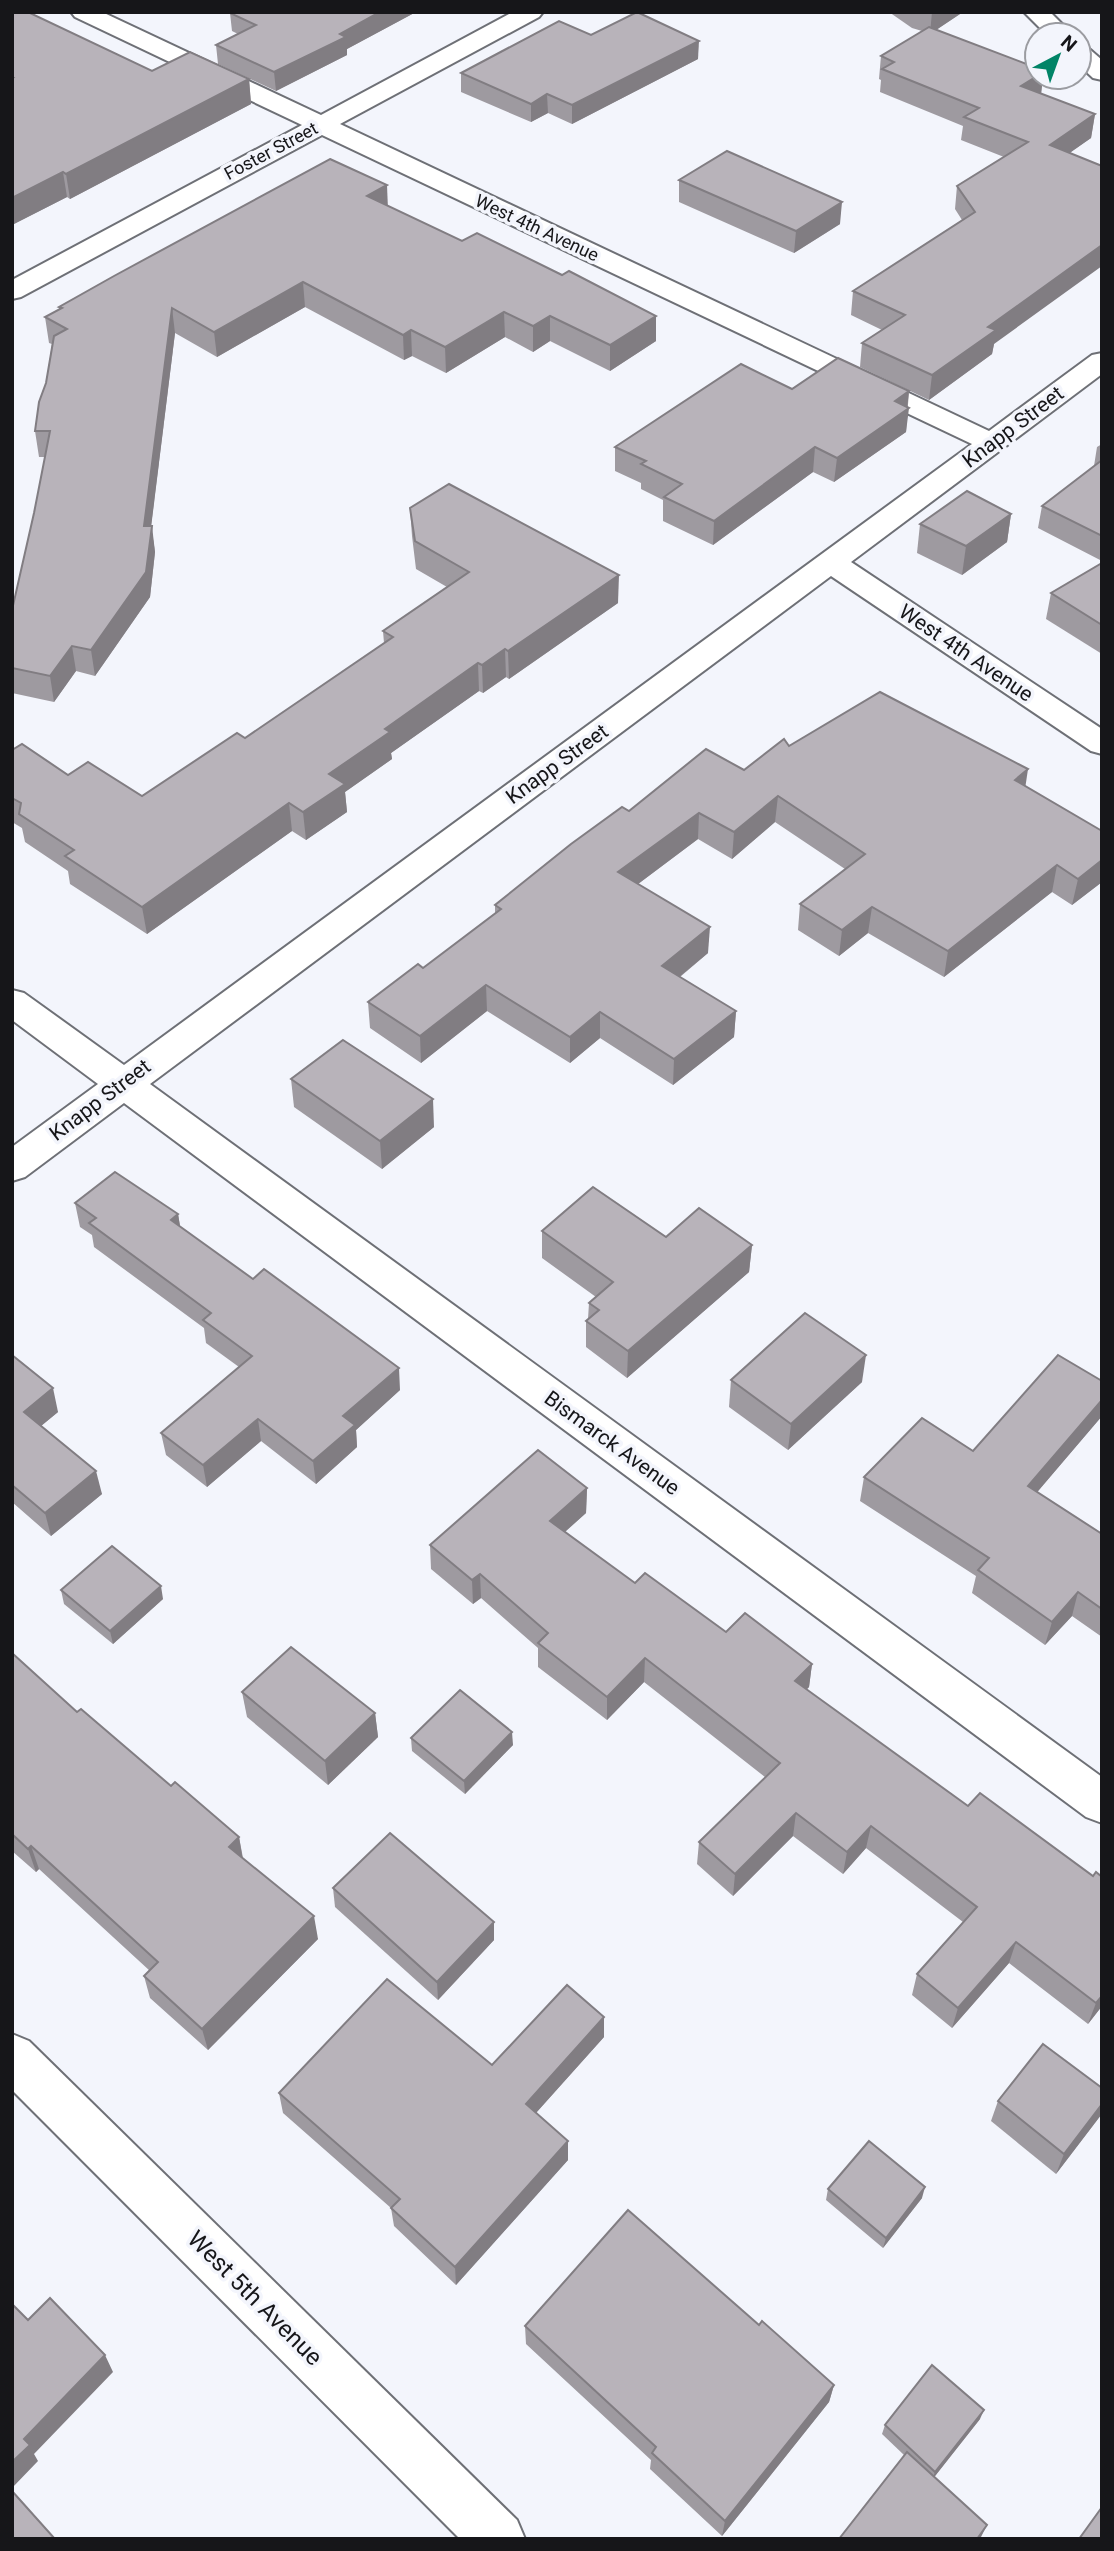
<svg xmlns="http://www.w3.org/2000/svg" width="1114" height="2551" viewBox="0 0 1114 2551" font-family="Roboto,sans-serif">
  <style>
    .lines { fill: none; stroke-linecap: round; stroke-linejoin: round }
    .minor-casing { stroke: #6e7076; stroke-width: 4 }
    .minor { fill: #fff; fill-rule: evenodd }
    .wall { fill: #9e9aa0 }
    .shaded-wall { fill: #817d82 }
    .building { fill: #b8b3ba; stroke: #817d82; stroke-width: 2 }
    .labels { text-anchor: middle; stroke-width: 7; stroke-linejoin: round; paint-order: stroke }
    .far-street-label { font-size: 18px; fill: #161619; stroke: #f3f5fc }
    .street-label { font-size: 21px; fill: #161619; stroke: #f3f5fc }
    .near-street-label { font-size: 24px; fill: #161619; stroke: #f3f5fc }
  </style>
  <rect width="100%" height="100%" fill="#f3f5fc"/>
  <g class="lines">
    <g class="minor-casing">
      <g id="minor">
        <polygon points="71,12 102,12 321,115 513,12 543,12 539,17 340,124 989,431 1092,355 1102,353 1102,374 851,562 1102,729 1102,754 1091,751 831,576 150,1084 1102,1777 1102,1823 1086,1817 124,1103 25,1177 12,1181 12,1147 98,1084 12,1020 12,990 24,993 124,1065 972,444 322,135 21,297 12,299 12,280 302,125 75,17"/>
        <polygon points="1024,12 1050,12 1073,35 1047,35"/>
        <polygon points="1079,45 1087,47 1102,60 1102,80 1093,78 1079,65"/>
        <polygon points="12,2034 29,2041 517,2520 525,2539 460,2539 12,2090"/>
      </g>
    </g>
    <use href="#minor" class="minor"/>
  </g>
  <g class="wall">
    <polygon points="12,12 152,71 249,79 251,104 70,199 67,197 12,225"/>
    <polygon points="231,12 416,12 347,49 347,55 276,91 218,64 216,45 238,34 232,31 230,13"/>
    <polygon points="889,12 963,12 936,30 1043,77 1041,94 1095,114 1091,138 1069,153 994,344 992,354 929,400 860,367 862,343 882,330 851,315 853,291 962,220 955,209 957,186 1004,157 961,140 963,126 880,92 881,80 879,79 881,56 922,31 912,28"/>
    <polygon points="591,35 698,59 572,124 548,113 531,122 461,92 461,73"/>
    <polygon points="679,180 840,224 794,253 679,202"/>
    <polygon points="388,206 656,341 610,371 550,341 533,352 505,337 446,373 412,356 404,360 305,307 217,357 175,333 151,526 155,552 150,597 95,676 76,671 54,702 12,693 12,610 34,513 45,457 39,457 35,431 46,383 52,344 49,343 45,317 59,310 59,307"/>
    <polygon points="792,389 909,391 906,432 834,482 813,472 713,545 663,521 663,500 641,489 641,483 615,471 615,447"/>
    <polygon points="1102,444 1102,561 1038,528 1042,506 1094,466 1097,447"/>
    <polygon points="410,508 618,603 509,679 506,677 483,693 479,691 391,753 392,759 345,792 347,812 306,840 292,831 147,934 70,884 68,871 25,842 22,828 12,822 12,750 68,775 142,796 245,738 384,643 383,631 447,587 416,569 412,536"/>
    <polygon points="1011,514 1007,542 962,575 917,553 920,524"/>
    <polygon points="1102,563 1102,654 1046,619 1051,593"/>
    <polygon points="789,746 1025,786 1102,831 1102,882 1072,905 1052,892 944,977 868,933 839,956 798,930 800,904 845,869 775,822 732,859 698,839 638,884 708,953 680,977 736,1011 734,1037 673,1085 600,1038 570,1063 487,1011 421,1063 370,1028 368,1002 423,968 495,913 495,905 629,811 744,770"/>
    <polygon points="291,1079 434,1127 382,1169 294,1107"/>
    <polygon points="75,1203 178,1214 180,1226 400,1390 356,1430 357,1447 316,1484 261,1441 207,1487 166,1455 161,1433 239,1367 206,1343 204,1328 94,1247 92,1235 80,1227"/>
    <polygon points="542,1231 666,1237 752,1245 749,1272 627,1378 586,1347 586,1321 588,1319 589,1303 596,1297 542,1258"/>
    <polygon points="12,1355 58,1412 41,1426 102,1494 51,1536 12,1502"/>
    <polygon points="731,1380 862,1382 788,1450 729,1407"/>
    <polygon points="1102,1416 1037,1492 1102,1534 1102,1637 1072,1616 1045,1645 972,1593 976,1576 860,1501 864,1477 973,1451"/>
    <polygon points="587,1488 586,1513 565,1532 635,1583 726,1632 812,1664 809,1687 807,1689 1102,2006 1088,2024 1009,1963 952,2028 912,1995 917,1974 963,1922 866,1848 843,1874 793,1836 733,1896 697,1864 699,1842 765,1777 644,1682 607,1720 538,1667 538,1648 481,1598 473,1604 431,1569 430,1545"/>
    <polygon points="61,1590 163,1599 113,1644 64,1604"/>
    <polygon points="12,1653 77,1712 171,1786 239,1837 243,1858 318,1939 208,2050 150,1998 144,1976 150,1971 39,1869 36,1872 12,1851"/>
    <polygon points="242,1692 375,1713 378,1737 328,1785 247,1717"/>
    <polygon points="411,1738 513,1745 465,1794 412,1751"/>
    <polygon points="333,1888 494,1940 438,2000 335,1907"/>
    <polygon points="604,2037 536,2113 568,2160 456,2285 394,2226 391,2208 283,2113 279,2093 492,2065"/>
    <polygon points="1102,2088 1102,2113 1101,2115 1056,2174 991,2121 998,2101"/>
    <polygon points="828,2189 922,2198 883,2248 826,2200"/>
    <polygon points="759,2325 834,2385 829,2402 722,2536 650,2469 651,2460 526,2344 525,2326"/>
    <polygon points="980,2419 934,2477 904,2455 882,2434 885,2425"/>
  </g>
  <g class="shaded-wall">
    <polygon points="380,12 416,12 347,49 347,55 276,91 274,72 340,34"/>
    <polygon points="932,12 963,12 930,34"/>
    <polygon points="699,41 698,59 572,124 572,105"/>
    <polygon points="1037,76 1037,77 1043,77 1041,94 1021,86"/>
    <polygon points="249,79 251,104 70,199 66,174"/>
    <polygon points="547,94 548,113 531,122 531,104"/>
    <polygon points="1095,114 1091,138 1047,169 1050,145"/>
    <polygon points="63,172 67,197 12,225 12,198"/>
    <polygon points="387,185 388,210 367,196"/>
    <polygon points="842,202 840,224 794,253 796,231"/>
    <polygon points="1102,245 1102,266 994,344 992,354 929,400 932,375 988,327"/>
    <polygon points="303,282 305,307 217,357 214,332"/>
    <polygon points="172,308 175,333 148,552 144,526"/>
    <polygon points="504,312 505,337 446,373 445,347"/>
    <polygon points="550,316 550,341 533,352 533,326"/>
    <polygon points="656,316 656,341 610,371 610,345"/>
    <polygon points="411,330 412,356 404,360 403,335"/>
    <polygon points="909,391 907,409 909,408 906,432 834,482 837,458 895,401"/>
    <polygon points="815,447 813,472 713,545 714,521"/>
    <polygon points="1011,514 1007,542 962,575 966,546"/>
    <polygon points="152,526 155,552 150,597 95,676 91,650"/>
    <polygon points="619,575 618,603 509,679 508,651"/>
    <polygon points="72,646 76,671 54,702 50,676"/>
    <polygon points="505,649 506,677 483,693 482,665"/>
    <polygon points="478,663 479,691 391,753 392,759 345,792 347,812 306,840 303,812 329,774 385,729"/>
    <polygon points="1028,769 1024,796 1015,780"/>
    <polygon points="778,796 775,822 732,859 734,832"/>
    <polygon points="289,803 292,831 147,934 142,907"/>
    <polygon points="699,813 698,839 618,899 618,872"/>
    <polygon points="1102,860 1102,882 1072,905 1078,879"/>
    <polygon points="1057,865 1052,892 944,977 948,951"/>
    <polygon points="872,907 868,933 839,956 842,930"/>
    <polygon points="710,927 708,953 661,992 662,966"/>
    <polygon points="486,985 487,1011 421,1063 420,1036"/>
    <polygon points="736,1011 734,1037 673,1085 674,1059"/>
    <polygon points="600,1012 600,1038 570,1063 570,1037"/>
    <polygon points="433,1099 434,1127 382,1169 380,1141"/>
    <polygon points="178,1214 182,1238 171,1220"/>
    <polygon points="752,1245 749,1272 627,1378 628,1351"/>
    <polygon points="866,1355 862,1382 788,1450 791,1424"/>
    <polygon points="399,1368 400,1390 356,1430 357,1447 316,1484 313,1461 343,1416"/>
    <polygon points="53,1388 58,1412 30,1435 24,1412"/>
    <polygon points="1102,1400 1102,1416 1022,1510 1028,1486"/>
    <polygon points="258,1419 261,1441 207,1487 203,1465"/>
    <polygon points="96,1471 102,1494 51,1536 45,1513"/>
    <polygon points="587,1488 586,1513 550,1545 550,1521"/>
    <polygon points="480,1574 481,1598 473,1604 472,1580"/>
    <polygon points="161,1586 163,1599 113,1644 110,1631"/>
    <polygon points="1078,1592 1072,1616 1045,1645 1052,1622"/>
    <polygon points="645,1658 644,1682 607,1720 607,1697"/>
    <polygon points="812,1664 809,1687 792,1704 795,1681"/>
    <polygon points="375,1713 378,1737 328,1785 325,1761"/>
    <polygon points="512,1732 513,1745 465,1794 464,1781"/>
    <polygon points="796,1813 793,1836 733,1896 735,1874"/>
    <polygon points="871,1826 866,1848 843,1874 847,1852"/>
    <polygon points="239,1837 243,1861 229,1847"/>
    <polygon points="31,1846 39,1869 36,1872 28,1849"/>
    <polygon points="314,1916 318,1939 208,2050 202,2029"/>
    <polygon points="494,1922 494,1940 438,2000 437,1982"/>
    <polygon points="1016,1942 1009,1963 952,2028 958,2008"/>
    <polygon points="1102,1996 1102,2006 1088,2024 1096,2003"/>
    <polygon points="604,2017 604,2037 526,2124 526,2104"/>
    <polygon points="1102,2104 1101,2115 1056,2174 1064,2154"/>
    <polygon points="568,2141 568,2160 456,2285 455,2267"/>
    <polygon points="925,2187 922,2198 883,2248 886,2238"/>
    <polygon points="105,2355 113,2372 34,2454 38,2461 12,2488 12,2462 24,2439"/>
    <polygon points="834,2385 829,2402 722,2536 725,2521"/>
    <polygon points="984,2410 980,2419 932,2480 935,2472"/>
    <polygon points="987,2525 980,2539 977,2539"/>
  </g>
  <g class="building">
    <polygon points="12,12 28,12 152,71 190,52 249,79 66,174 63,172 12,198 12,79 13,78 12,78"/>
    <polygon points="231,12 380,12 340,34 346,37 274,72 216,45 256,25 230,13"/>
    <polygon points="637,12 699,41 572,105 547,94 531,104 461,73 559,21 591,35"/>
    <polygon points="929,27 1037,68 1037,76 1021,86 1095,114 1050,145 1102,166 1102,245 988,327 996,330 932,375 862,343 905,315 853,291 975,212 957,186 1028,142 964,117 979,108 882,69 894,62 881,56"/>
    <polygon points="727,151 842,202 796,231 679,180"/>
    <polygon points="330,159 387,185 367,196 462,241 477,233 562,275 569,271 656,316 610,345 550,316 533,326 504,312 445,347 411,330 403,335 303,282 214,332 172,308 144,526 152,526 146,572 91,650 72,646 50,676 12,668 12,610 34,513 50,431 35,431 39,402 46,383 54,336 67,329 45,317 62,308 59,307 114,276"/>
    <polygon points="838,358 909,391 895,401 909,408 837,458 815,447 714,521 664,497 682,484 641,464 646,461 615,447 741,364 792,389"/>
    <polygon points="1102,460 1102,536 1042,506"/>
    <polygon points="449,484 619,575 508,651 505,649 482,665 478,663 385,729 390,732 329,774 345,784 303,812 289,803 142,907 65,856 74,850 19,814 21,803 12,798 12,750 22,744 68,775 88,762 142,796 237,733 245,738 393,637 383,631 469,572 415,541 410,508"/>
    <polygon points="967,491 1011,514 966,546 920,524"/>
    <polygon points="1102,563 1102,625 1051,593"/>
    <polygon points="880,692 1028,769 1015,780 1102,831 1102,860 1078,879 1057,865 948,951 872,907 842,930 800,904 865,854 778,796 734,832 699,813 618,872 710,927 662,966 736,1011 674,1059 600,1012 570,1037 486,985 420,1036 368,1002 418,964 423,968 501,909 495,905 571,844 622,807 629,811 706,749 744,770 784,739 789,746"/>
    <polygon points="343,1040 433,1099 380,1141 291,1079"/>
    <polygon points="115,1172 178,1214 171,1220 253,1279 264,1269 399,1368 343,1416 355,1425 313,1461 258,1419 203,1465 161,1433 252,1356 203,1320 211,1313 89,1223 96,1218 75,1203"/>
    <polygon points="593,1187 666,1237 699,1208 752,1245 628,1351 586,1321 599,1310 589,1303 613,1282 542,1231"/>
    <polygon points="805,1313 866,1355 791,1424 731,1380"/>
    <polygon points="12,1355 53,1388 24,1412 96,1471 45,1513 12,1485"/>
    <polygon points="1058,1355 1102,1381 1102,1400 1028,1486 1102,1534 1102,1609 1078,1592 1052,1622 978,1570 989,1558 864,1477 922,1418 973,1451"/>
    <polygon points="538,1450 587,1488 550,1521 635,1583 645,1573 726,1632 745,1613 812,1664 795,1681 968,1806 980,1793 1093,1876 1096,1872 1102,1877 1102,1996 1096,2003 1016,1942 958,2008 917,1974 977,1907 871,1826 847,1852 796,1813 735,1874 699,1842 780,1763 645,1658 607,1697 538,1643 548,1633 480,1574 472,1580 430,1545"/>
    <polygon points="112,1546 161,1586 110,1631 61,1590"/>
    <polygon points="291,1647 375,1713 325,1761 242,1692"/>
    <polygon points="12,1653 77,1712 81,1709 171,1786 175,1782 239,1837 229,1847 314,1916 202,2029 144,1976 158,1962 31,1846 28,1849 12,1834"/>
    <polygon points="460,1690 512,1732 464,1781 411,1738"/>
    <polygon points="390,1833 494,1922 437,1982 333,1888"/>
    <polygon points="387,1979 492,2065 567,1985 604,2017 526,2104 568,2141 455,2267 391,2208 400,2199 279,2093"/>
    <polygon points="1043,2044 1102,2088 1102,2104 1064,2154 998,2101"/>
    <polygon points="869,2141 925,2187 886,2238 828,2189"/>
    <polygon points="628,2210 759,2325 762,2321 834,2385 725,2521 652,2453 656,2447 525,2326"/>
    <polygon points="50,2298 105,2355 24,2439 30,2445 12,2462 12,2304 28,2320"/>
    <polygon points="932,2365 984,2410 935,2472 885,2425"/>
    <polygon points="907,2452 987,2525 977,2539 839,2539"/>
    <polygon points="12,2491 55,2539 12,2539"/>
    <polygon points="1102,2507 1102,2539 1079,2539"/>
  </g>
  <g class="labels">
    <g class="far-street-label">
      <text transform="translate(271 151) rotate(-28)" y="6">Foster Street</text>
      <text transform="translate(537 228) rotate(25)" y="6">West 4th Avenue</text>
    </g>
    <g class="street-label">
      <text transform="translate(1013 427) rotate(-37)" y="7">Knapp Street</text>
      <text transform="translate(966 653) rotate(34)" y="7">West 4th Avenue</text>
      <text transform="translate(557 764) rotate(-36)" y="7">Knapp Street</text>
      <text transform="translate(100 1100) rotate(-37)" y="7">Knapp Street</text>
      <text transform="translate(612 1443) rotate(36)" y="7">Bismarck Avenue</text>
    </g>
    <g class="near-street-label">
      <text transform="translate(255 2298) rotate(45)" y="8">West 5th Avenue</text>
    </g>
  </g>
  <rect width="1114" height="2551" fill="none" stroke="#161619" stroke-width="28"/>
  <g transform="translate(1058 56) rotate(41)"><circle r="33" fill="#f3f5fc" stroke="#9b9ca1" stroke-width="2"/>
  <path d="M0-5L12 26L0 18L-12 26Z" fill="#018467"/>
  <text y="-10" font-size="19" font-weight="bold" text-anchor="middle" fill="#161619">N</text>
  </g>
</svg>
